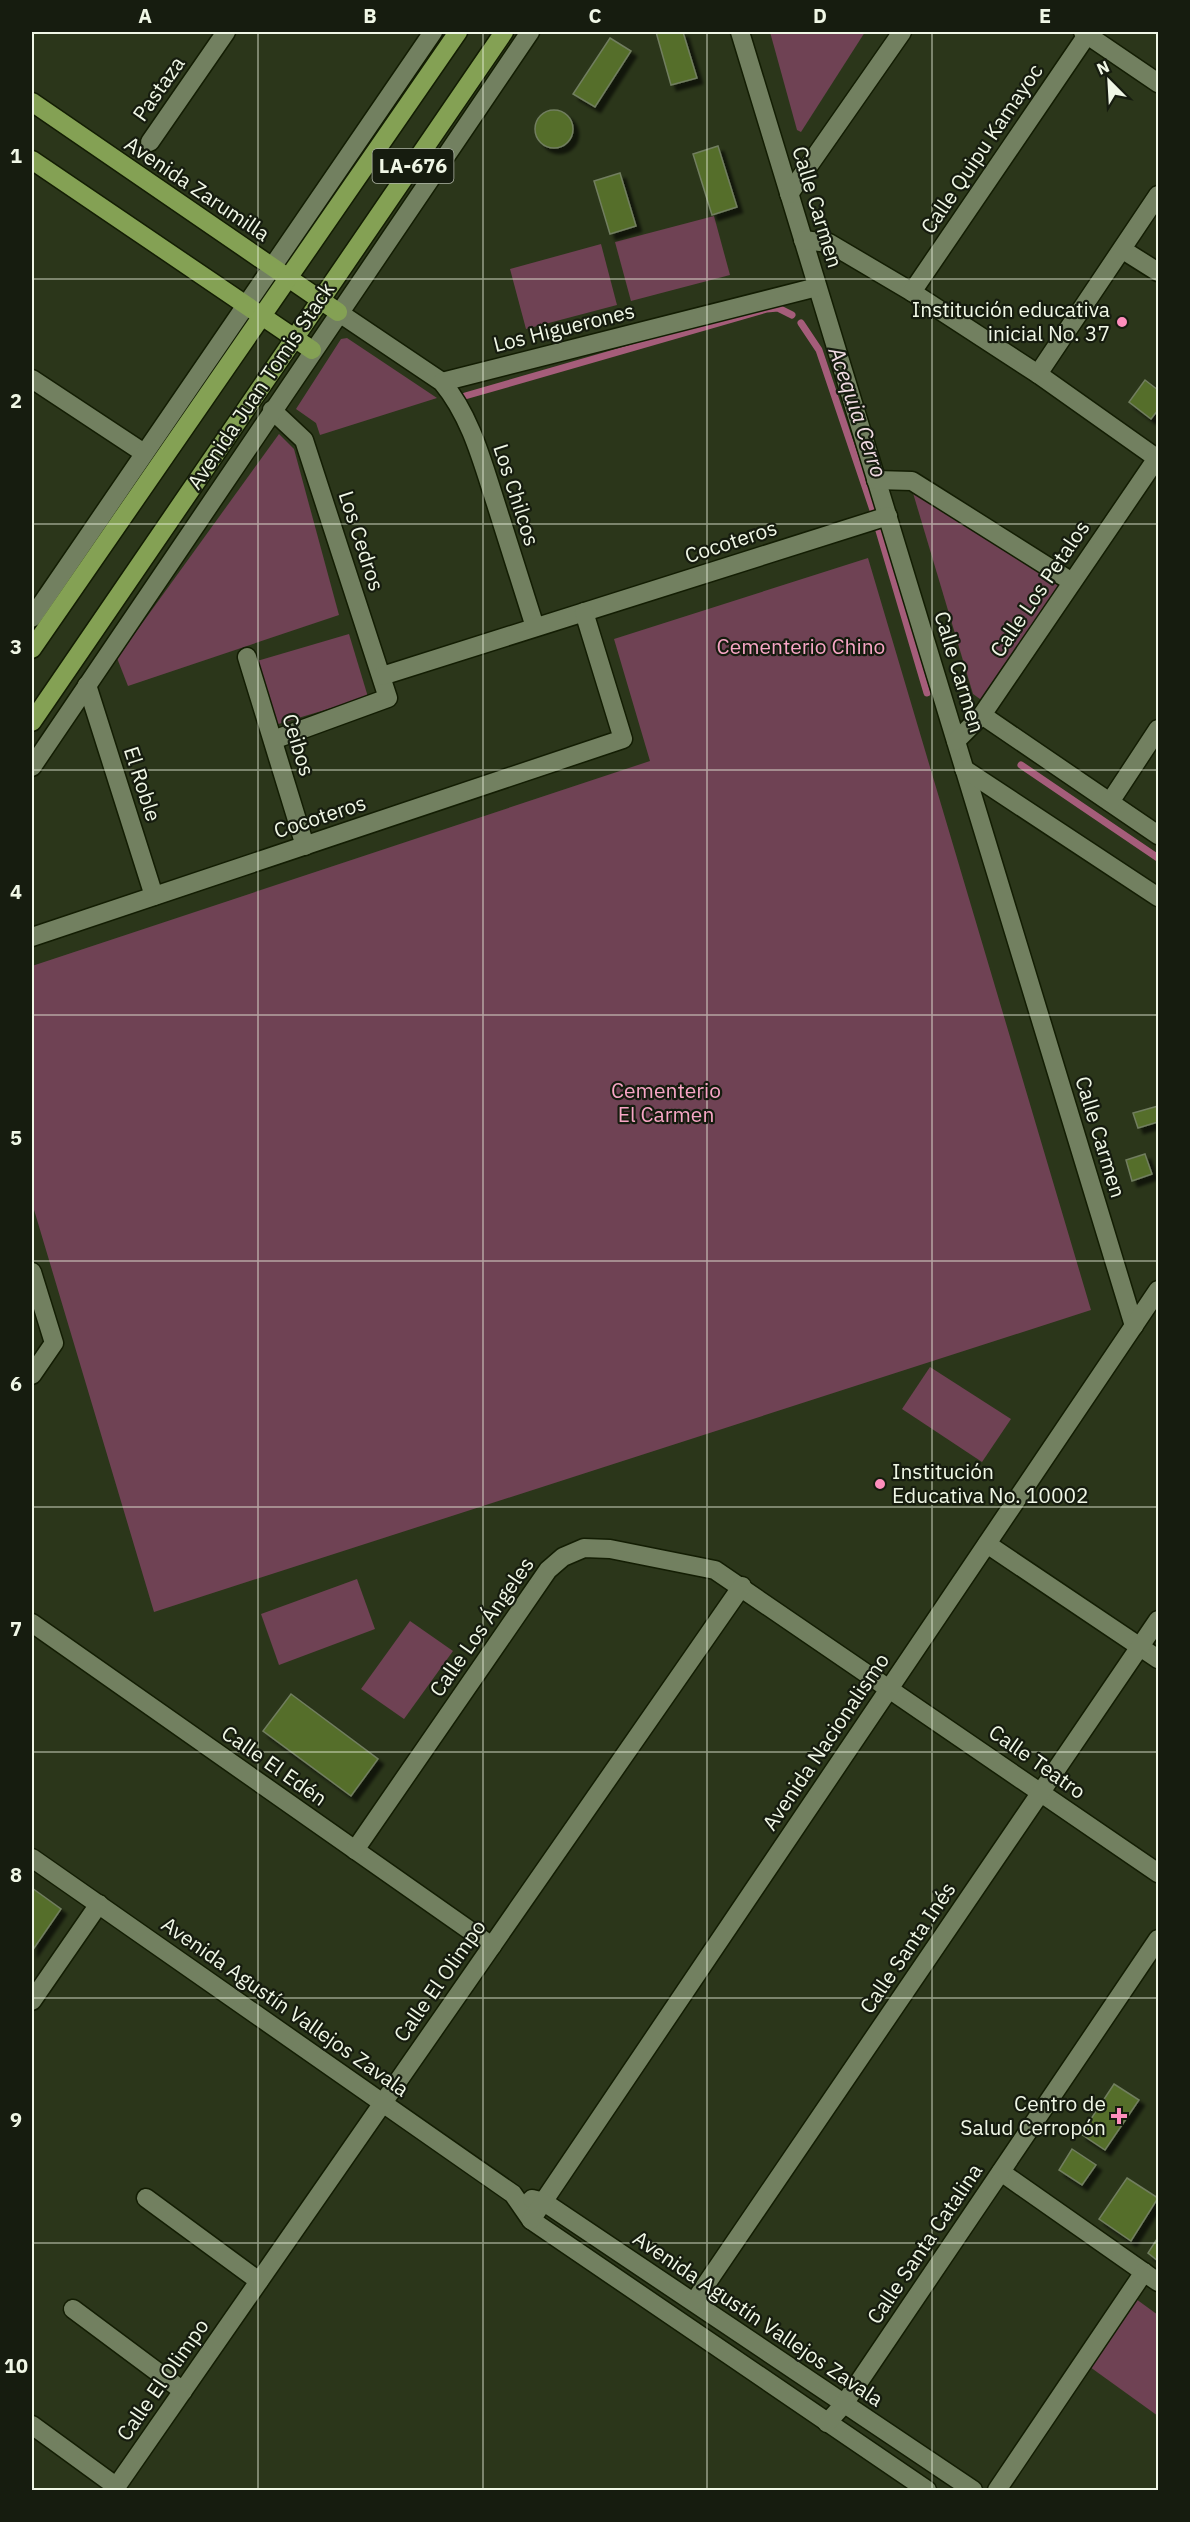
<svg xmlns="http://www.w3.org/2000/svg" width="1190" height="2522" viewBox="0 0 1190 2522" font-family="'IBM Plex Sans',sans-serif">
  <style>
    .green { fill: #6f4254 }
    .lines { fill: none; stroke-linecap: round; stroke-linejoin: round }
    .stream { stroke: #a55d7a; stroke-width: 7 }
    .building { fill: #556e2a; stroke: #717e5f; stroke-width: 1.5; filter: url(#shadow) }
    .minor-casing { stroke: #131d03; stroke-width: 21 }
    .major-casing { stroke: #131d03; stroke-width: 21 }
    .minor { stroke: #728060; stroke-width: 18 }
    .major { stroke: #84a154; stroke-width: 18 }
    .grid { fill: none; stroke: #f0f7e6; stroke-width: 1.5; stroke-opacity: 0.55 }
    .poi-dot { fill: #fe8ebc; stroke: #161c0f; stroke-width: 2 }
    .labels { text-anchor: middle; stroke-width: 4.5; stroke-linejoin: round; paint-order: stroke }
    .shield { fill: #161c0f; stroke: #afb5a6; stroke-width: 1.5 }
    .shield-label { font-size: 20px; font-weight: bold; fill: #f0f7e6 }
    .street-label { font-size: 21px; fill: #f0f7e6; stroke: #161c0f }
    .poi-label { font-size: 21px; fill: #f0f7e6; stroke: #161c0f; text-anchor: end }
    .park-label { font-size: 21px; fill: #f8a6c6; stroke: #161c0f }
    .water-label { font-size: 22px; font-style: italic; fill: #f2dce4; stroke: #161c0f }
    .neatline { fill: none; stroke: #f0f7e6; stroke-width: 2 }
    .grid-label { font-size: 20px; text-anchor: middle; font-weight: bold; fill: #f0f7e6 }
  </style>
  <defs>
    <filter id="shadow"><feDropShadow dx="5.5" dy="5.5" stdDeviation="1.5" flood-color="#0009"/></filter>
  </defs>
  <rect width="100%" height="100%" fill="#2b361a"/>
  <g class="green">
    <polygon points="770,32 865,32 801,132 797,130"/>
    <polygon points="714,216 730,275 631,301 615,242"/>
    <polygon points="601,244 617,305 526,329 510,269"/>
    <polygon points="347,338 437,398 320,435 316,423 296,409 341,339"/>
    <polygon points="279,434 294,449 339,615 128,686 117,658"/>
    <polygon points="913,493 921,494 1060,584 984,699 980,699 973,694"/>
    <polygon points="868,558 1091,1310 154,1612 32,1203 32,966 650,761 614,639"/>
    <polygon points="349,634 368,697 275,725 257,661"/>
    <polygon points="930,1367 1011,1419 982,1462 902,1409"/>
    <polygon points="357,1579 375,1629 279,1665 261,1614"/>
    <polygon points="410,1621 453,1651 404,1719 361,1689"/>
    <polygon points="1136,2299 1158,2315 1158,2416 1090,2367"/>
  </g>
  <g class="lines">
    <g class="stream">
      <polyline points="801,323 819,350 875,516"/>
      <polyline points="465,396 767,309 778,308 792,315"/>
      <polyline points="877,524 927,693"/>
      <polyline points="1021,765 1158,858"/>
    </g>
  </g>
  <g class="building">
    <polygon points="656,32 683,32 697,78 671,85"/>
    <polygon points="610,38 631,51 595,107 573,94"/>
    <circle cx="554" cy="129" r="19"/>
    <polygon points="718,146 737,207 712,215 693,154"/>
    <polygon points="620,173 636,226 610,234 594,181"/>
    <polygon points="1145,380 1158,390 1158,410 1151,419 1129,402"/>
    <polygon points="1158,1106 1158,1122 1138,1128 1133,1113"/>
    <polygon points="1145,1154 1152,1174 1132,1181 1126,1160"/>
    <polygon points="291,1694 378,1759 351,1796 263,1731"/>
    <polygon points="32,1888 61,1909 32,1951"/>
    <polygon points="1114,2084 1139,2100 1105,2150 1081,2134"/>
    <polygon points="1072,2149 1096,2165 1082,2185 1059,2170"/>
    <polygon points="1127,2178 1158,2198 1131,2241 1099,2219"/>
    <polygon points="1157,2239 1158,2240 1158,2261 1148,2253"/>
  </g>
  <g class="lines">
    <g class="minor-casing">
      <g id="minor">
        <polyline points="740,32 1134,1326"/>
        <polyline points="1083,32 1158,83"/>
        <polyline points="150,142 226,32"/>
        <polyline points="789,194 902,32"/>
        <polyline points="803,240 829,243 912,292 1038,374 1158,459"/>
        <polyline points="1123,250 1158,272"/>
        <polyline points="912,292 1089,32"/>
        <path d="M338,312L442,382C471,417 482,461 496,504C509,545 522,586 535,627"/>
        <polyline points="1038,374 1158,195"/>
        <polyline points="32,379 144,453"/>
        <polyline points="442,382 817,287"/>
        <polyline points="272,410 304,440 388,698 273,740"/>
        <polyline points="876,480 912,481 1072,582"/>
        <polyline points="32,618 433,32"/>
        <polyline points="247,657 305,846"/>
        <polyline points="382,676 888,516"/>
        <polyline points="87,685 154,896"/>
        <polyline points="982,715 1158,835"/>
        <polyline points="956,741 982,715 1157,458"/>
        <polyline points="32,767 530,32"/>
        <polyline points="964,769 1158,897"/>
        <polyline points="1110,802 1158,729"/>
        <polyline points="32,937 623,739 584,612"/>
        <polyline points="32,1272 54,1343 32,1375"/>
        <polyline points="987,1544 1158,1659"/>
        <polyline points="32,1623 492,1946"/>
        <polyline points="355,1850 548,1570 563,1557 584,1548 610,1549 715,1570 1158,1873"/>
        <polyline points="32,1858 513,2194 531,2220 927,2490"/>
        <polyline points="32,2001 99,1904"/>
        <polyline points="1001,2172 1158,2282"/>
        <polyline points="146,2198 259,2281"/>
        <polyline points="532,2199 544,2202 973,2490"/>
        <polyline points="531,2220 1158,1290"/>
        <polyline points="694,2302 1158,1620"/>
        <polyline points="73,2309 183,2391"/>
        <polyline points="827,2423 844,2404 1158,1939"/>
        <polyline points="32,2425 117,2487"/>
        <polyline points="114,2490 742,1586"/>
        <polyline points="997,2490 1144,2272"/>
      </g>
    </g>
    <g class="major-casing">
      <g id="major">
        <polyline points="32,102 338,312"/>
        <polyline points="32,160 312,350"/>
        <polyline points="32,649 458,32"/>
        <polyline points="32,722 504,32"/>
      </g>
    </g>
    <use href="#minor" class="minor"/>
    <use href="#major" class="major"/>
  </g>
  <path class="grid" d="M258,32V2490M483,32V2490M707,32V2490M932,32V2490M32,279H1158M32,524H1158M32,770H1158M32,1015H1158M32,1261H1158M32,1507H1158M32,1752H1158M32,1998H1158M32,2243H1158"/>
  <g class="poi-dot">
    <circle cx="1122" cy="322" r="6"/>
    <circle cx="880" cy="1484" r="6"/>
    <path d="M1116 2107h6v6h6v6h-6v6h-6v-6h-6v-6h6z"/>
  </g>
  <g class="labels">
    <rect class="shield" x="372.5" y="149" width="81" height="34" rx="4.5"/>
    <g class="shield-label">
      <text x="413" y="173">LA-676</text>
    </g>
    <g class="street-label">
      <text transform="translate(159 89) rotate(-55)" y="7">Pastaza</text>
      <text transform="translate(982 149) rotate(-56)" y="7">Calle Quipu Kamayoc</text>
      <text transform="translate(197 189) rotate(34)" y="7">Avenida Zarumilla</text>
      <text transform="translate(817 207) rotate(73)" y="7">Calle Carmen</text>
      <text transform="translate(564 328) rotate(-14)" y="7">Los Higuerones</text>
      <text transform="translate(261 386) rotate(-56)" y="7">Avenida Juan Tomis Stack</text>
      <text transform="translate(516 495) rotate(72)" y="7">Los Chilcos</text>
      <text transform="translate(361 541) rotate(72)" y="7">Los Cedros</text>
      <text transform="translate(731 542) rotate(-18)" y="7">Cocoteros</text>
      <text transform="translate(1040 589) rotate(-56)" y="7">Calle Los Petalos</text>
      <text transform="translate(959 672) rotate(73)" y="7">Calle Carmen</text>
      <text transform="translate(298 745) rotate(73)" y="7">Ceibos</text>
      <text transform="translate(142 784) rotate(72)" y="7">El Roble</text>
      <text transform="translate(320 817) rotate(-18)" y="7">Cocoteros</text>
      <text transform="translate(1100 1137) rotate(73)" y="7">Calle Carmen</text>
      <text transform="translate(482 1627) rotate(-55)" y="7">Calle Los Ángeles</text>
      <text transform="translate(826 1742) rotate(-56)" y="7">Avenida Nacionalismo</text>
      <text transform="translate(1037 1762) rotate(35)" y="7">Calle Teatro</text>
      <text transform="translate(274 1766) rotate(35)" y="7">Calle El Edén</text>
      <text transform="translate(908 1948) rotate(-56)" y="7">Calle Santa Inés</text>
      <text transform="translate(440 1981) rotate(-55)" y="7">Calle El Olimpo</text>
      <text transform="translate(285 2007) rotate(35)" y="7">Avenida Agustín Vallejos Zavala</text>
      <text transform="translate(925 2244) rotate(-56)" y="7">Calle Santa Catalina</text>
      <text transform="translate(758 2319) rotate(34)" y="7">Avenida Agustín Vallejos Zavala</text>
      <text transform="translate(163 2380) rotate(-55)" y="7">Calle El Olimpo</text>
    </g>
    <g class="poi-label">
      <text x="1110" y="317">Institución educativa<tspan x="1110" dy="24">inicial No. 37</tspan></text>
      <text x="892" y="1479" text-anchor="start">Institución<tspan x="892" dy="24">Educativa No. 10002</tspan></text>
      <text x="1106" y="2111">Centro de<tspan x="1106" dy="24">Salud Cerropón</tspan></text>
    </g>
    <g class="park-label">
      <text x="801" y="654">Cementerio Chino</text>
      <text x="666" y="1098">Cementerio<tspan x="666" dy="24">El Carmen</tspan></text>
    </g>
    <g class="water-label">
      <text transform="translate(858 412) rotate(71)" y="8">Acequia Cerro</text>
    </g>
  </g>
  <rect width="1190" height="2522" fill="none" stroke="#161c0f" stroke-width="66"/>
  <g transform="translate(1109 81) rotate(336)" stroke="#161c0f" stroke-width="4.5" paint-order="stroke">
  <path d="M0-4.5L10 22L0 15L-10 22Z" fill="#f0f7e6"/>
  <text y="-9" font-size="16" font-weight="bold" text-anchor="middle" fill="#f0f7e6">N</text>
  </g>
  <rect x="33" y="33" width="1124" height="2456" class="neatline"/>
  <g class="grid-label">
    <text x="145" y="23">A</text>
    <text x="370" y="23">B</text>
    <text x="595" y="23">C</text>
    <text x="820" y="23">D</text>
    <text x="1045" y="23">E</text>
    <text x="16" y="163">1</text>
    <text x="16" y="408">2</text>
    <text x="16" y="654">3</text>
    <text x="16" y="899">4</text>
    <text x="16" y="1145">5</text>
    <text x="16" y="1391">6</text>
    <text x="16" y="1636">7</text>
    <text x="16" y="1882">8</text>
    <text x="16" y="2127">9</text>
    <text x="16" y="2373">10</text>
  </g>
</svg>
